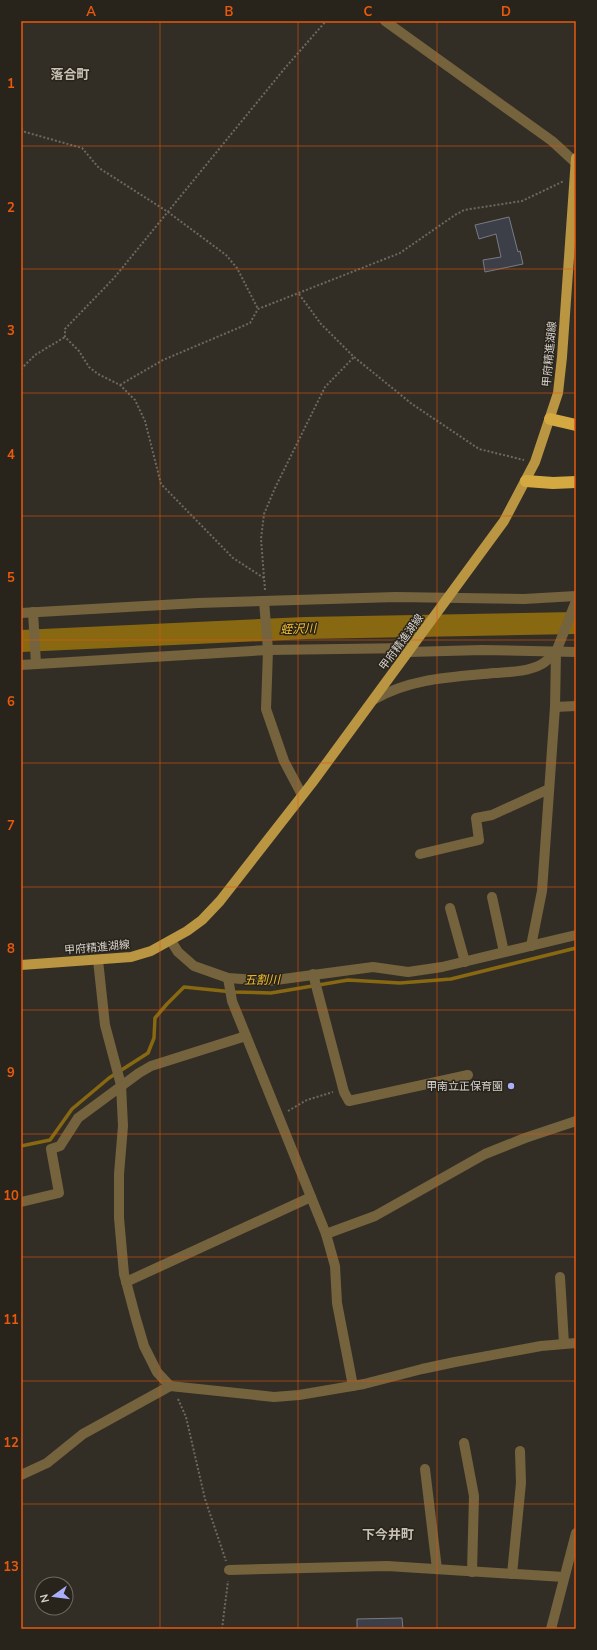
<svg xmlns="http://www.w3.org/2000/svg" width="597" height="1650" viewBox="0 0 597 1650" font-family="'Nunito Sans','Noto Sans JP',sans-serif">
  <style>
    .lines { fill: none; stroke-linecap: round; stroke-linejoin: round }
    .stream { stroke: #886811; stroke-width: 3.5 }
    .river { stroke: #886811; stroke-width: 22 }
    .building { fill: #3c3e48; stroke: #797a86 }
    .path { stroke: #6d6961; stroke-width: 2; stroke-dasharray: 2 2; stroke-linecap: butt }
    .minor { stroke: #75633e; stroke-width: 10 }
    .major { stroke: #ba9642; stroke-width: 10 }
    .highway { stroke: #d5a941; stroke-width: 12 }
    .grid { fill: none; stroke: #e8590c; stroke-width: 1; stroke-opacity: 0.55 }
    .poi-dot { fill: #a8b0fc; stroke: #29241b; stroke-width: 1.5 }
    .labels { text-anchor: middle; stroke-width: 3; stroke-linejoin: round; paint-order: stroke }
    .street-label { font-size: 11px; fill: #d4d1cb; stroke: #29241b }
    .poi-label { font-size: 11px; fill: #d4d1cb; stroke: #29241b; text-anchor: end }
    .water-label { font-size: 12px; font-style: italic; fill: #f7bf2d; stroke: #29241b }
    .quarter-label { font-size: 13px; font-weight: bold; fill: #c8c2b6; stroke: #29241b }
    .neatline { fill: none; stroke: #e8590c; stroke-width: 1.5 }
    .grid-label { font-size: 13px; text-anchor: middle; font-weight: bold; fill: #e8590c }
  </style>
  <rect width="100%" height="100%" fill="#332e25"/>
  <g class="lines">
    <polyline class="stream" points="21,1146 50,1140 72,1109 109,1078 148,1053 154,1038 155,1018 167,1004 184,987 233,992 271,993 348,980 400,983 451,979 576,948"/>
    <polyline class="river" points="21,641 306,628 576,623"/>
  </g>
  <g class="building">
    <polygon points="509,217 518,252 520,251 523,264 485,272 483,260 501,257 496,234 479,239 475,225"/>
    <polygon points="402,1618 403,1629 357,1629 357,1619"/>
  </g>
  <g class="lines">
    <g class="path">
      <polyline points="21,129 25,132 82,148 99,168 168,212 226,255 237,268 258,309"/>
      <polyline points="299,294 321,324 354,357 412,404 479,449 524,460"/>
      <polyline points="21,369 35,355 65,337"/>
      <polyline points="120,385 163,360 250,323 258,309 400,253 455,215 464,210 522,201 564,181"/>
      <polyline points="264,578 233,558 161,484 145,421 135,400 120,385 98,374 89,367 79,351 65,337 65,329 114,278 285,68 326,21"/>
      <polyline points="265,590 261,539 264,514 275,488 325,387 354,357"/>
      <polyline points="288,1111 307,1100 333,1092"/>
      <polyline points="178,1399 186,1417 205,1499 226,1561"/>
      <polyline points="222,1629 228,1581"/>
    </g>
    <g class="minor">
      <polyline points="385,21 552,141 576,163"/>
      <polyline points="264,601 268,650 266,709 284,761 302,795"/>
      <polyline points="33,612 36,664"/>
      <polyline points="21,613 198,603 396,597 524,599 576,596"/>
      <polyline points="409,652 482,650 576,652"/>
      <polyline points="21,665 268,650 412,648"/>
      <path d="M375,699C411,678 453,677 494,673C509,672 528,672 542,664C547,661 552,656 556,652"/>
      <polyline points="555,707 576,706"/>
      <polyline points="420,854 479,840 476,818 492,815 549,789"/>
      <polyline points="492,897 504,952"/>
      <polyline points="450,908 465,962"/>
      <polyline points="171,941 178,952 194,966 228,978 268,981 373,967 408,972 442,967 576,935"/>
      <polyline points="531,946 542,891 555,707 556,652 576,601"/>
      <polyline points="98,960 105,1025 121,1085 123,1126 119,1174 119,1218 124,1274 136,1319 144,1346 157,1372 170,1386"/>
      <polyline points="313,974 344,1092 349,1101 468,1075"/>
      <polyline points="228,978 232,1001 326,1234 335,1266 337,1303 353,1386"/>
      <polyline points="21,1202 59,1193 51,1149 60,1146 78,1118 139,1073 151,1066 246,1036"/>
      <polyline points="326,1234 375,1216 485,1154 525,1138 576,1121"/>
      <polyline points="560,1277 564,1344"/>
      <polyline points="126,1282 311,1197"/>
      <polyline points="464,1443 474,1496 472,1572"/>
      <polyline points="425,1469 437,1569"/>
      <polyline points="21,1475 47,1463 83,1434 170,1386 274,1397 299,1395 364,1384 422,1369 455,1362 541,1346 576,1343"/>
      <polyline points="229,1570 387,1566 564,1577"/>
      <polyline points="512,1574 521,1483 520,1451"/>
      <polyline points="551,1629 576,1533"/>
    </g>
    <polyline class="major" points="21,965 131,957 151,951 187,931 202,920 220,901 312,783 504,521 535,462 558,393 562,357 576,158"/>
    <g class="highway">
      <polyline points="550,419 576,425"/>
      <polyline points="526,481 553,483 576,482"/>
    </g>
  </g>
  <path class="grid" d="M160,21V1629M298,21V1629M437,21V1629M21,146H576M21,269H576M21,393H576M21,516H576M21,640H576M21,763H576M21,887H576M21,1010H576M21,1134H576M21,1257H576M21,1381H576M21,1504H576"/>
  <circle class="poi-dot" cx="511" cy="1086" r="4"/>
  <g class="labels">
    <g class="street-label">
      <text transform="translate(549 354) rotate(-85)" y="4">甲府精進湖線</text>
      <text transform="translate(401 642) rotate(-54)" y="4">甲府精進湖線</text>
      <text transform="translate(97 947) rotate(-5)" y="4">甲府精進湖線</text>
    </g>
    <g class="poi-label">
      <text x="503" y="1090">甲南立正保育園</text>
    </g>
    <g class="water-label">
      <text transform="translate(298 629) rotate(-2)" y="4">蛭沢川</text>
      <text transform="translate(262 980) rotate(-1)" y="4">五割川</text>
    </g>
    <g class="quarter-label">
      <text x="70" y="79">落合町</text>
      <text x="388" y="1539">下今井町</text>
    </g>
  </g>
  <rect width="597" height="1650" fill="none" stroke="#29241b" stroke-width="44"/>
  <g transform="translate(54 1596) rotate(256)"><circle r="19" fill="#29241b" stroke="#6d6961"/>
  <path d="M0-3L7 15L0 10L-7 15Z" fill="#a8b0fc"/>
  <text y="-6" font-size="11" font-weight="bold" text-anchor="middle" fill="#d4d1cb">N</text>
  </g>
  <rect x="22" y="22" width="553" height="1606" class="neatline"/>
  <g class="grid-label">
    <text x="91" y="16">A</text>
    <text x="229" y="16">B</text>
    <text x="368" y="16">C</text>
    <text x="506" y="16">D</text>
    <text x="11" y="88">1</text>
    <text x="11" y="212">2</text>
    <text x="11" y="335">3</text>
    <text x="11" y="459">4</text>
    <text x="11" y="582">5</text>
    <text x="11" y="706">6</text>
    <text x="11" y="830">7</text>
    <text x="11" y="953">8</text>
    <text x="11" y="1077">9</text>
    <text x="11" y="1200">10</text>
    <text x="11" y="1324">11</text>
    <text x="11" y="1447">12</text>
    <text x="11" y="1571">13</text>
  </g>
</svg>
